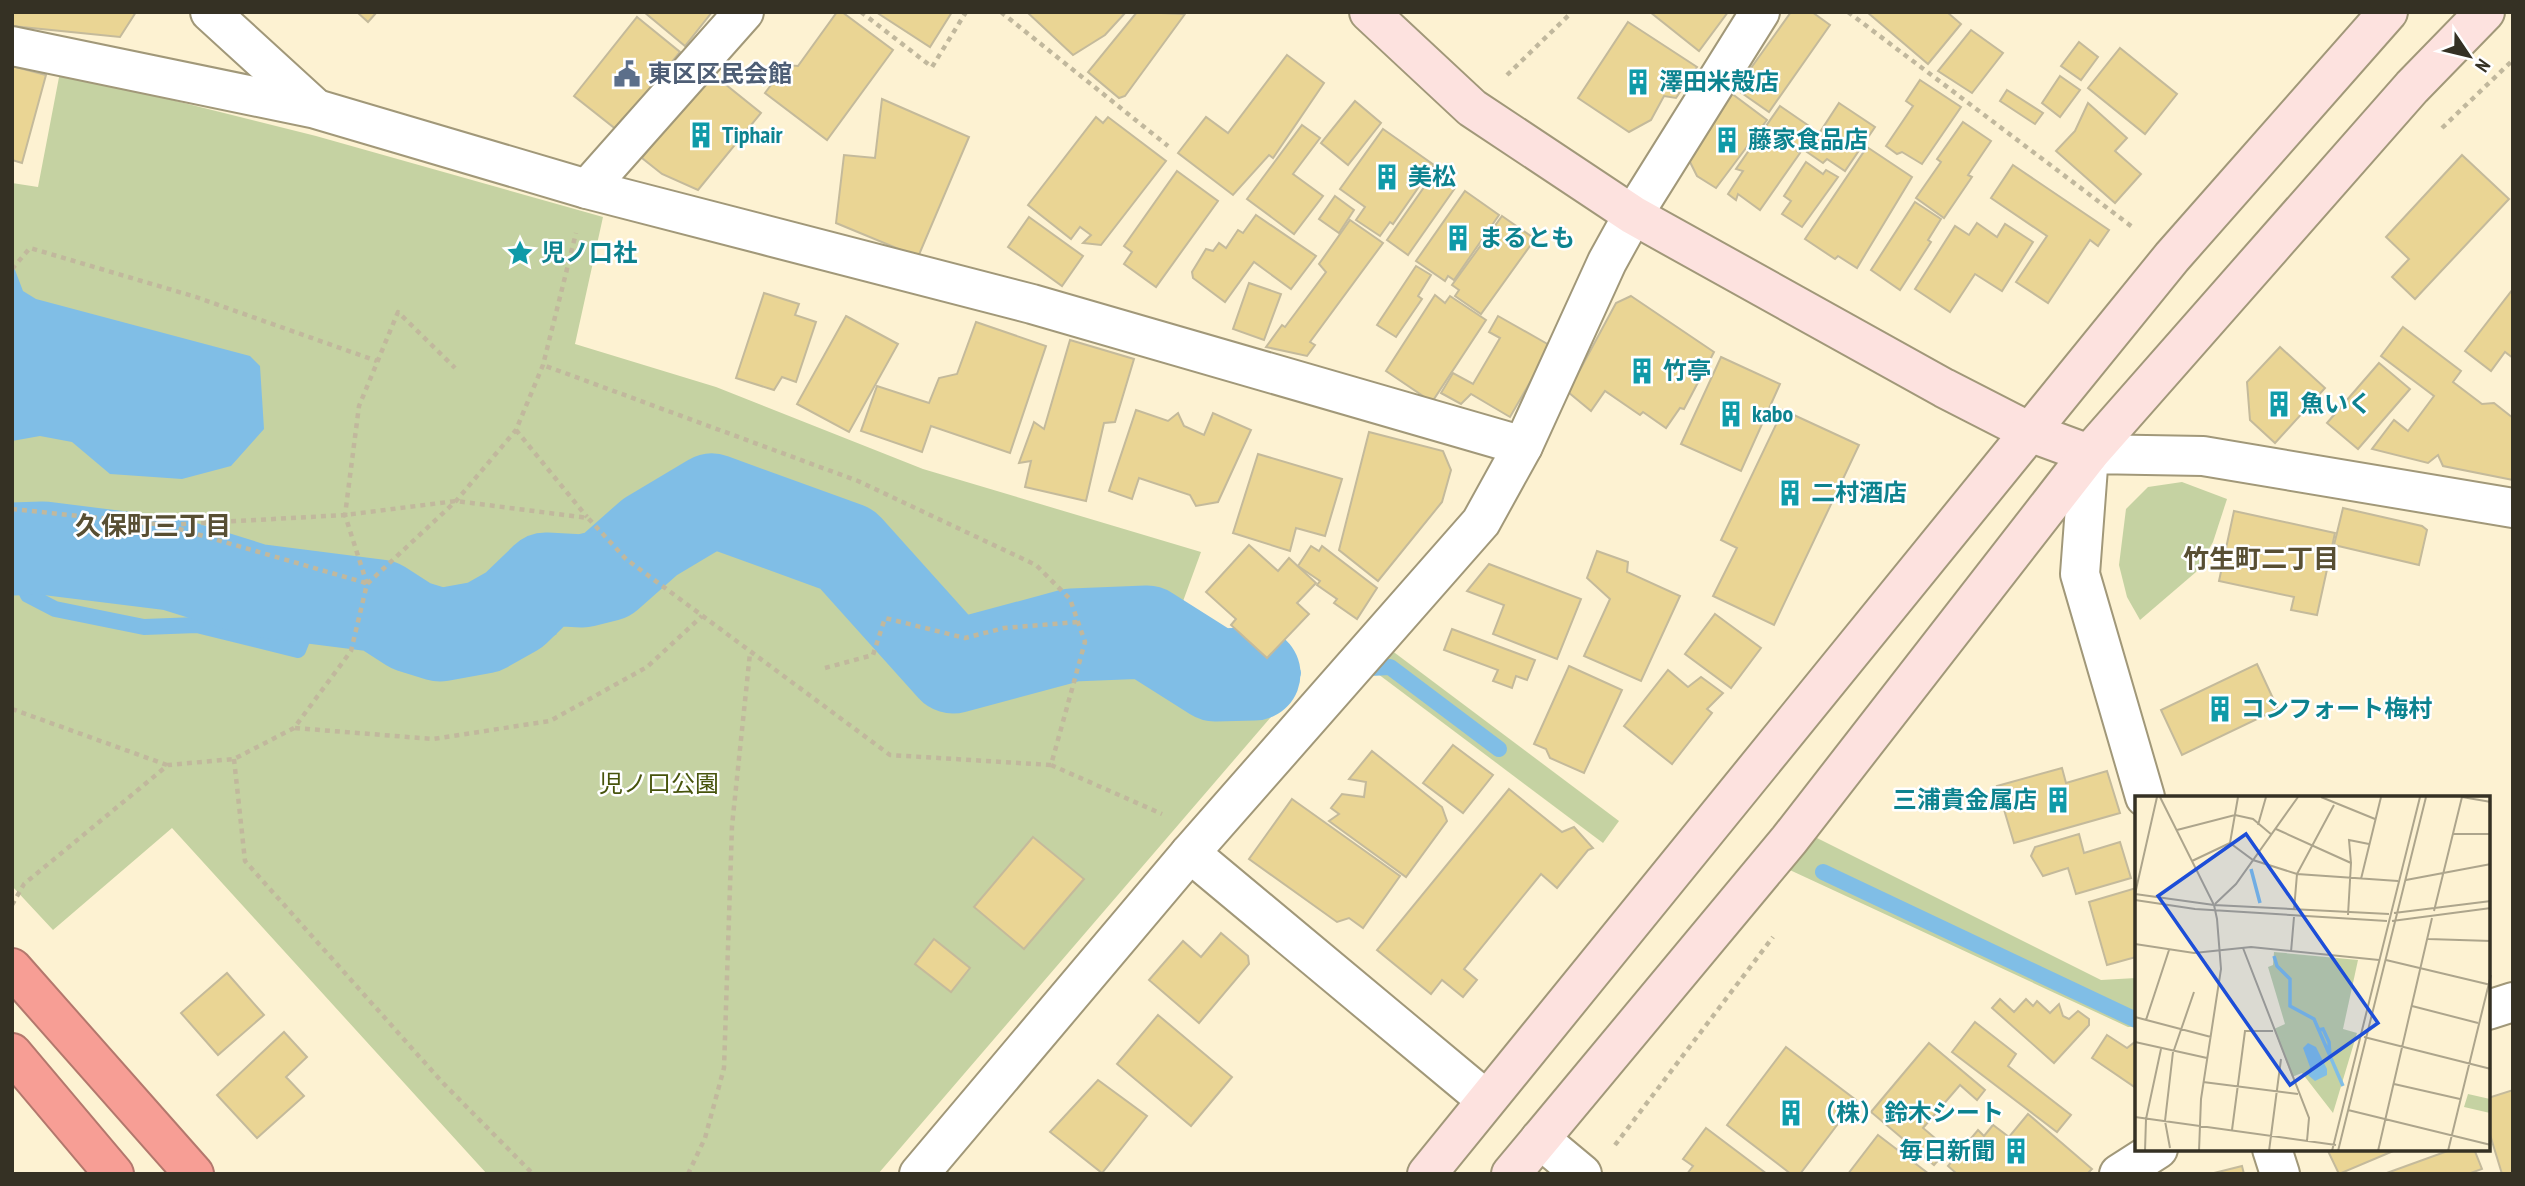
<svg xmlns="http://www.w3.org/2000/svg" width="2525" height="1186" viewBox="0 0 2525 1186" font-family="'PT Sans Narrow','Noto Sans JP',sans-serif">
  <style>
    .green { fill: #c5d2a2 }
    .water { fill: #80bee6 }
    .lines { fill: none; stroke-linecap: round; stroke-linejoin: round }
    .stream { stroke: #80bee6; stroke-width: 16 }
    .river { stroke: #80bee6; stroke-width: 93 }
    .building { fill: #ead594; stroke: #c4ba9b; stroke-width: 2 }
    .street-casing { stroke: #a19879; stroke-width: 42 }
    .secondary-casing { stroke: #a19879; stroke-width: 42 }
    .highway-casing { stroke: #b3786d; stroke-width: 42 }
    .path { stroke: #c1b89d; stroke-width: 4.5; stroke-dasharray: 5 5; stroke-linecap: butt }
    .street { stroke: #fff; stroke-width: 38 }
    .secondary { stroke: #fde2df; stroke-width: 38 }
    .highway { stroke: #f79e95; stroke-width: 38 }
    .labels { text-anchor: middle; stroke-width: 5; stroke-linejoin: round; paint-order: stroke }
    .service-label { font-size: 24px; font-weight: bold; fill: #4e5e75; stroke: #fff; text-anchor: start }
    .culture-label { font-size: 24px; font-weight: bold; fill: #0d838f; stroke: #fff; text-anchor: start }
    .park-label { font-size: 24px; fill: #47540c; stroke: #fff }
    .neighbourhood-label { font-size: 26px; font-weight: bold; fill: #584f33; stroke: #fff }
    .inset-river { fill: none; stroke: #80bee6; stroke-width: 3.5 }
    .inset-road { fill: none; stroke: #ada58c; stroke-width: 2 }
    .view { fill: #1d4ed8; fill-opacity: 0.15; stroke: #1d4ed8; stroke-width: 3.5 }
    .inset-edge { fill: none; stroke: #353124; stroke-width: 3.5 }
  </style>
  <rect width="100%" height="100%" fill="#fdf2d2"/>
  <g class="green">
    <polygon points="60,72 316,136 603,217 575,344 716,387 923,469 1201,552 1182,604 1289,696 878,1174 487,1174 172,828 53,930 12,886 12,183 38,187"/>
    <polygon points="2182,482 2227,499 2213,542 2196,572 2140,620 2127,597 2119,565 2126,509 2148,487"/>
    <polygon points="1387,647 1619,821 1603,843 1370,668"/>
    <polygon points="1805,832 2101,980 2136,978 2136,1027 2128,1027 1779,865"/>
  </g>
  <g class="water">
    <polygon points="12,262 23,291 36,299 250,356 260,366 264,429 231,466 182,479 110,474 72,442 40,436 12,441"/>
    <path d="M522,604L557,634C498,667 451,697 387,657L383,642L392,627C414,626 422,634 440,635C470,637 499,620 522,604Z"/>
  </g>
  <g class="lines">
    <g class="stream">
      <polyline points="12,549 16,570 28,595 55,609 144,627 197,625 298,650 318,599"/>
      <polyline points="1370,668 1390,667 1499,749"/>
      <polyline points="1254,674 1293,673"/>
      <polyline points="1823,872 2136,1020"/>
    </g>
    <polyline class="river" points="12,549 43,548 172,564 255,590 380,606 411,626 440,635 484,627 514,610 546,579 583,581 607,575 650,537 712,500 847,549 953,667 1072,635 1147,632 1215,675 1254,674"/>
  </g>
  <g class="building">
    <polygon points="12,12 136,12 120,37 12,26"/>
    <polygon points="357,12 377,12 368,22"/>
    <polygon points="644,12 712,12 685,46"/>
    <polygon points="837,12 842,12 893,50 827,140 765,93 786,65 798,66"/>
    <polygon points="876,12 952,12 930,47"/>
    <polygon points="1027,12 1126,12 1105,35 1073,55"/>
    <polygon points="1137,12 1185,14 1125,96 1119,98 1088,72"/>
    <polygon points="1650,12 1728,12 1699,51"/>
    <polygon points="1791,12 1812,12 1830,25 1769,112 1736,89"/>
    <polygon points="1867,12 1947,12 1961,24 1928,64"/>
    <polygon points="637,17 680,52 617,130 574,96"/>
    <polygon points="1628,22 1697,67 1676,98 1664,96 1651,120 1629,132 1578,98"/>
    <polygon points="1971,30 2003,53 1972,93 1938,71"/>
    <polygon points="2079,42 2098,57 2081,80 2061,66"/>
    <polygon points="2120,48 2177,94 2145,134 2088,88"/>
    <polygon points="1287,55 1324,83 1273,158 1269,155 1233,195 1178,153 1206,117 1228,133"/>
    <polygon points="12,66 46,75 22,163 12,160"/>
    <polygon points="710,72 761,113 698,190 662,174 642,158"/>
    <polygon points="2060,76 2080,90 2060,117 2042,103"/>
    <polygon points="1920,80 1961,107 1922,164 1902,152 1897,154 1886,146 1913,106 1906,101"/>
    <polygon points="2007,90 2043,113 2035,124 2000,101"/>
    <polygon points="1731,93 1767,120 1716,188 1697,176 1689,160"/>
    <polygon points="882,99 969,137 918,257 836,223 844,155 875,158"/>
    <polygon points="1355,101 1381,123 1348,165 1321,143"/>
    <polygon points="1839,103 1875,127 1845,171 1827,159 1823,163 1807,152"/>
    <polygon points="2088,103 2127,138 2115,151 2141,174 2115,203 2056,151 2075,131"/>
    <polygon points="1780,106 1812,128 1797,151 1800,153 1760,210 1738,194 1736,200 1728,194 1743,171 1736,169"/>
    <polygon points="1096,117 1103,123 1108,117 1166,161 1101,245 1083,243 1091,235 1080,227 1071,239 1028,205"/>
    <polygon points="1963,122 1991,141 1968,175 1972,177 1944,218 1916,198 1941,162 1937,159"/>
    <polygon points="1302,125 1320,138 1293,174 1323,196 1294,234 1247,199"/>
    <polygon points="1383,129 1434,165 1393,224 1390,222 1380,236 1356,220 1365,207 1340,189"/>
    <polygon points="1867,147 1912,177 1857,268 1838,256 1835,259 1805,239"/>
    <polygon points="2462,155 2509,199 2415,299 2392,277 2409,259 2386,237"/>
    <polygon points="1806,162 1823,174 1826,170 1838,177 1802,227 1782,214 1791,201 1784,196"/>
    <polygon points="2013,165 2109,230 2098,246 2090,240 2048,303 2016,282 2047,236 1991,198"/>
    <polygon points="1177,171 1218,201 1156,287 1124,264 1132,252 1124,246"/>
    <polygon points="1434,173 1455,188 1408,255 1387,240"/>
    <polygon points="1465,191 1499,215 1454,280 1448,276 1445,281 1416,261"/>
    <polygon points="1335,196 1354,210 1339,233 1319,219"/>
    <polygon points="1915,202 1941,219 1928,240 1931,242 1900,290 1871,270"/>
    <polygon points="1256,215 1316,256 1291,289 1254,262 1225,302 1193,278 1192,272 1206,249 1213,251 1219,243 1226,248 1238,230 1243,233"/>
    <polygon points="1502,216 1535,239 1481,314 1455,296 1459,290 1452,285"/>
    <polygon points="1029,217 1083,256 1062,286 1008,247"/>
    <polygon points="1350,220 1383,243 1310,342 1315,345 1307,356 1266,347 1282,325 1285,327 1326,272 1319,264"/>
    <polygon points="1977,223 1997,237 2005,224 2033,242 2002,291 1975,274 1950,312 1915,289 1955,226 1969,235"/>
    <polygon points="1416,266 1431,275 1418,296 1422,299 1396,337 1377,325"/>
    <polygon points="1249,283 1281,294 1264,340 1233,329"/>
    <polygon points="2513,289 2513,358 2505,352 2491,371 2465,351"/>
    <polygon points="764,293 799,304 795,315 816,322 796,382 782,377 774,390 736,378"/>
    <polygon points="1435,295 1445,303 1450,296 1486,320 1432,402 1386,371"/>
    <polygon points="1631,296 1714,352 1684,409 1680,408 1666,428 1643,412 1640,415 1605,391 1591,411 1568,392 1616,303"/>
    <polygon points="846,316 898,344 849,432 797,404"/>
    <polygon points="1498,316 1551,346 1510,417 1471,394 1461,404 1441,393 1453,373 1473,384 1500,338 1489,332"/>
    <polygon points="976,322 1046,346 1010,453 931,426 922,452 861,431 877,386 929,403 939,378 957,374"/>
    <polygon points="2403,327 2461,371 2453,382 2482,404 2494,403 2513,418 2513,480 2443,466 2438,455 2428,463 2372,449 2394,420 2408,431 2434,396 2381,356"/>
    <polygon points="1070,340 1134,359 1115,422 1104,423 1086,501 1025,487 1031,461 1019,463 1034,422 1044,429"/>
    <polygon points="2280,347 2325,388 2275,443 2250,420 2247,382"/>
    <polygon points="1721,357 1780,384 1741,471 1681,444"/>
    <polygon points="2379,363 2410,389 2358,449 2327,423"/>
    <polygon points="1136,410 1168,421 1178,413 1184,426 1204,435 1213,413 1251,430 1218,502 1196,506 1190,495 1139,478 1132,499 1109,491"/>
    <polygon points="1783,410 1859,445 1774,625 1713,596 1737,548 1721,540"/>
    <polygon points="1369,432 1443,451 1451,470 1442,502 1378,581 1339,550"/>
    <polygon points="1258,454 1342,479 1325,536 1296,528 1290,551 1233,533"/>
    <polygon points="2343,508 2422,526 2427,530 2419,565 2334,545"/>
    <polygon points="2234,511 2335,533 2317,615 2291,610 2294,597 2219,581"/>
    <polygon points="1249,545 1278,571 1289,558 1316,583 1297,603 1309,614 1267,658 1231,625 1236,619 1206,592"/>
    <polygon points="1311,546 1319,551 1322,546 1377,588 1357,619 1334,603 1337,599 1317,585 1320,581 1298,566"/>
    <polygon points="1597,551 1628,562 1627,572 1680,596 1641,681 1584,656 1610,599 1587,578"/>
    <polygon points="1489,564 1581,599 1557,659 1493,634 1504,605 1467,591"/>
    <polygon points="1715,614 1761,648 1731,688 1685,654"/>
    <polygon points="1452,629 1535,660 1527,680 1516,676 1512,688 1493,681 1498,670 1444,650"/>
    <polygon points="2257,664 2278,709 2182,755 2161,710"/>
    <polygon points="1569,666 1622,690 1584,773 1550,758 1546,749 1534,744"/>
    <polygon points="1668,670 1688,687 1701,677 1723,693 1707,709 1712,713 1672,764 1624,726"/>
    <polygon points="1453,745 1493,775 1463,813 1423,783"/>
    <polygon points="1372,751 1442,807 1447,821 1406,877 1329,821 1339,814 1331,808 1342,794 1364,797 1366,782 1349,779"/>
    <polygon points="2062,768 2066,783 2107,771 2120,813 2014,843 1997,786"/>
    <polygon points="1509,789 1562,832 1574,827 1593,848 1588,850 1557,888 1541,874 1464,969 1477,980 1463,997 1442,980 1431,994 1377,950"/>
    <polygon points="1292,799 1400,876 1363,928 1349,918 1337,922 1249,859"/>
    <polygon points="2079,834 2084,853 2120,842 2131,878 2076,894 2068,868 2043,876 2031,856 2035,847"/>
    <polygon points="1033,837 1084,879 1024,949 974,907"/>
    <polygon points="2136,888 2136,957 2107,965 2089,902"/>
    <polygon points="1221,933 1248,956 1249,964 1199,1023 1149,980 1183,941 1201,957"/>
    <polygon points="934,939 970,968 951,992 915,964"/>
    <polygon points="227,973 264,1015 218,1055 181,1013"/>
    <polygon points="2000,999 2014,1012 2026,999 2033,1006 2037,1001 2050,1013 2059,1004 2063,1016 2069,1019 2078,1011 2089,1019 2089,1025 2054,1063 1992,1008"/>
    <polygon points="1158,1015 1232,1077 1191,1126 1117,1064"/>
    <polygon points="1975,1022 2016,1054 2008,1066 2071,1115 2057,1132 1952,1052"/>
    <polygon points="284,1032 307,1057 286,1077 304,1096 257,1138 217,1095"/>
    <polygon points="2107,1035 2127,1048 2136,1041 2136,1088 2092,1058"/>
    <polygon points="1929,1043 1985,1090 1977,1100 1960,1085 1923,1128 1948,1149 1934,1165 1871,1112"/>
    <polygon points="1786,1047 1856,1100 1800,1174 1791,1174 1727,1125"/>
    <polygon points="1098,1080 1147,1116 1102,1173 1050,1132"/>
    <polygon points="2513,1090 2513,1174 2502,1174 2488,1128 2488,1098"/>
    <polygon points="2028,1114 2092,1169 2087,1174 1957,1174 1948,1166 1978,1130 1984,1136 1993,1125 2009,1137"/>
    <polygon points="1706,1128 1767,1174 1687,1174 1693,1166 1683,1159"/>
    <polygon points="1878,1135 1929,1174 1848,1174"/>
    <polygon points="2327,1149 2398,1149 2339,1174"/>
    <polygon points="2453,1149 2474,1149 2482,1169 2468,1174 2384,1174"/>
    <polygon points="2242,1166 2244,1174 2210,1174"/>
  </g>
  <g class="lines">
    <g class="street-casing">
      <g id="street">
        <polyline points="210,12 315,108"/>
        <polyline points="12,46 316,109 587,189 1032,304 1523,446"/>
        <polyline points="587,189 744,12"/>
        <polyline points="2145,797 2080,574 2089,454 2203,456 2513,508"/>
        <polyline points="1190,853 1485,1099"/>
        <polyline points="2488,1010 2513,1002"/>
        <polyline points="1540,1139 1582,1174"/>
        <polyline points="2272,1149 2280,1174"/>
        <polyline points="919,1174 1190,853 1481,522 1523,446 1607,262 1633,215 1760,12"/>
        <polyline points="2119,1174 2158,1149"/>
      </g>
    </g>
    <g class="secondary-casing">
      <g id="secondary">
        <polyline points="1369,12 1472,108 1633,215 1944,388 2032,433 2089,454"/>
        <polyline points="1427,1174 2172,257 2388,12"/>
        <polyline points="1511,1174 1789,840 2089,454 2412,87 2485,12"/>
      </g>
    </g>
    <g class="highway-casing">
      <g id="highway">
        <polyline points="12,968 194,1174"/>
        <polyline points="12,1053 114,1174"/>
      </g>
    </g>
    <g class="path">
      <polyline points="861,12 932,67 966,12"/>
      <polyline points="1001,12 1168,146"/>
      <polyline points="1848,12 2135,229"/>
      <polyline points="1507,75 1572,12"/>
      <polyline points="2442,128 2513,60"/>
      <polyline points="12,269 30,248 196,297 377,361"/>
      <polyline points="516,430 587,517"/>
      <polyline points="12,509 166,525 345,515 456,501 588,518 626,559 890,755 1051,765 1085,642 1070,599 1036,565 858,481 543,365"/>
      <polyline points="169,526 366,583"/>
      <polyline points="367,584 345,515 359,406 398,312 455,368"/>
      <polyline points="825,668 873,655 885,618 965,638 1004,628 1078,622"/>
      <polyline points="12,709 167,765"/>
      <polyline points="295,728 433,739 550,721 647,667 702,616"/>
      <polyline points="234,759 245,861 442,1082 533,1174"/>
      <polyline points="1051,765 1162,814"/>
      <polyline points="12,905 24,884 168,765 234,759 294,728 351,651 367,584 456,501 516,430 543,365 576,233"/>
      <polyline points="1615,1145 1773,937"/>
      <polyline points="688,1174 705,1138 724,1068 732,826 750,653"/>
    </g>
    <use href="#street" class="street"/>
    <use href="#secondary" class="secondary"/>
    <use href="#highway" class="highway"/>
  </g>
  <defs>
    <g id="civic-bare" transform="scale(2.1)"><path d="M-.6-6.5H3V-4.5H.6V-3L4-1V1h2V6H-6V1h2V-1L-.6-3ZM-1.2 2.5V6h2.4V2.5Z" fill="#5c6f8a" stroke="#fff" stroke-width="2.5" paint-order="stroke"/></g>
    <g id="building-bare" transform="scale(2.1)"><path d="M-4-6H4V6H1V3H-1V6H-4ZM-2.5-4.3h1.7v1.8h-1.7ZM.8-4.3h1.7v1.8H.8ZM-2.5-1h1.7V.8h-1.7ZM.8-1h1.7V.8H.8Z" fill="#0f9aa8" stroke="#fff" stroke-width="2.5" paint-order="stroke"/></g>
    <g id="sight-bare" transform="scale(2.1)"><path d="M0-6L1.8-2.2L6-1.7L2.9 1.2L3.7 5.4L0 3.3L-3.7 5.4L-2.9 1.2L-6-1.7L-1.8-2.2Z" fill="#0f9aa8" stroke="#fff" stroke-width="2.5" paint-order="stroke"/></g>
  </defs>
  <g fill-rule="evenodd">
    <use href="#civic-bare" x="627" y="74"/>
    <use href="#building-bare" x="1638" y="82"/>
    <use href="#building-bare" x="701" y="135"/>
    <use href="#building-bare" x="1727" y="140"/>
    <use href="#building-bare" x="1387" y="177"/>
    <use href="#building-bare" x="1458" y="238"/>
    <use href="#sight-bare" x="520" y="253"/>
    <use href="#building-bare" x="1642" y="371"/>
    <use href="#building-bare" x="2279" y="404"/>
    <use href="#building-bare" x="1731" y="414"/>
    <use href="#building-bare" x="1790" y="493"/>
    <use href="#building-bare" x="2220" y="709"/>
    <use href="#building-bare" x="2058" y="800"/>
    <use href="#building-bare" x="1791" y="1113"/>
    <use href="#building-bare" x="2016" y="1151"/>
  </g>
  <g class="labels">
    <g class="service-label">
      <text x="648" y="82">東区区民会館</text>
    </g>
    <g class="culture-label">
      <text x="1659" y="90">澤田米殻店</text>
      <text x="722" y="143">Tiphair</text>
      <text x="1748" y="148">藤家食品店</text>
      <text x="1408" y="185">美松</text>
      <text x="1479" y="246">まるとも</text>
      <text x="541" y="261">児ノ口社</text>
      <text x="1663" y="379">竹亭</text>
      <text x="2300" y="412">魚いく</text>
      <text x="1752" y="422">kabo</text>
      <text x="1811" y="501">二村酒店</text>
      <text x="2241" y="717">コンフォート梅村</text>
      <text x="2037" y="808" text-anchor="end">三浦貴金属店</text>
      <text x="1812" y="1121">（株）鈴木シート</text>
      <text x="1995" y="1159" text-anchor="end">毎日新聞</text>
    </g>
    <g class="park-label">
      <text x="659" y="792">児ノ口公園</text>
    </g>
    <g class="neighbourhood-label">
      <text x="153" y="535">久保町三丁目</text>
      <text x="2261" y="568">竹生町二丁目</text>
    </g>
  </g>
  <g transform="translate(2135 796)">
    <rect width="355" height="355" fill="#fdf2d2"/>
    <path d="M139,156L223,164L208,233L222,237L198,317L167,277L157,281L139,233L150,228L133,171L138,169ZM333,298L355,303V317L329,311Z" fill="#c5d2a2"/>
    <path d="M173,247L181,251L192,273V279L180,285L173,279L175,271L168,252Z" fill="#80bee6"/>
    <path class="inset-river" d="M116,73L125,107M139,160L142,170L155,183V210L179,223L208,290M183,234L188,233L194,246L195,260"/>
    <path class="inset-road" d="M25,1L79,109L82,123L86,173L66,303L64,355M186,1L240,23M327,1L356,6M123,29L131,1M141,33L216,67L213,119M42,34L100,19L118,23L137,39M318,38H356M95,47L118,64L162,78L263,85M95,47L103,1M57,65L95,47M216,67L214,44L234,48M226,83L246,1M271,84L356,68M0,98L79,109L254,118M0,98L22,1M0,104L60,113L252,125M80,108L101,88L163,1M159,114L162,78L199,9M299,115L327,1M259,117L356,105M257,125L356,112M293,143L356,145M0,148L59,157L116,151L244,164M108,152L174,322L172,345M156,156L159,121M251,164L356,189M277,210L343,227M0,221L76,241M11,224L34,154M229,241L356,273M0,246L72,262M39,254L59,196M68,286L163,298M259,288L325,303M213,314L356,349M0,321L201,349M97,334L110,235H138M35,352L30,325L38,256M10,355L11,323L26,253M134,355L146,263M197,355L285,1M203,355L291,1M243,355L297,122M313,355L356,179"/>
    <path class="view" d="M111,38L243,227L155,289L23,100Z"/>
    <rect width="355" height="355" class="inset-edge"/>
  </g>
  <rect width="2525" height="1186" fill="none" stroke="#353124" stroke-width="28"/>
  <g transform="translate(2469 56) rotate(125)" stroke="#ffffff" stroke-width="5" paint-order="stroke">
  <path d="M0-5L12 26L0 18L-12 26Z" fill="#353124"/>
  <text y="-10" font-size="19" font-weight="bold" text-anchor="middle" fill="#353124">N</text>
  </g>
</svg>
